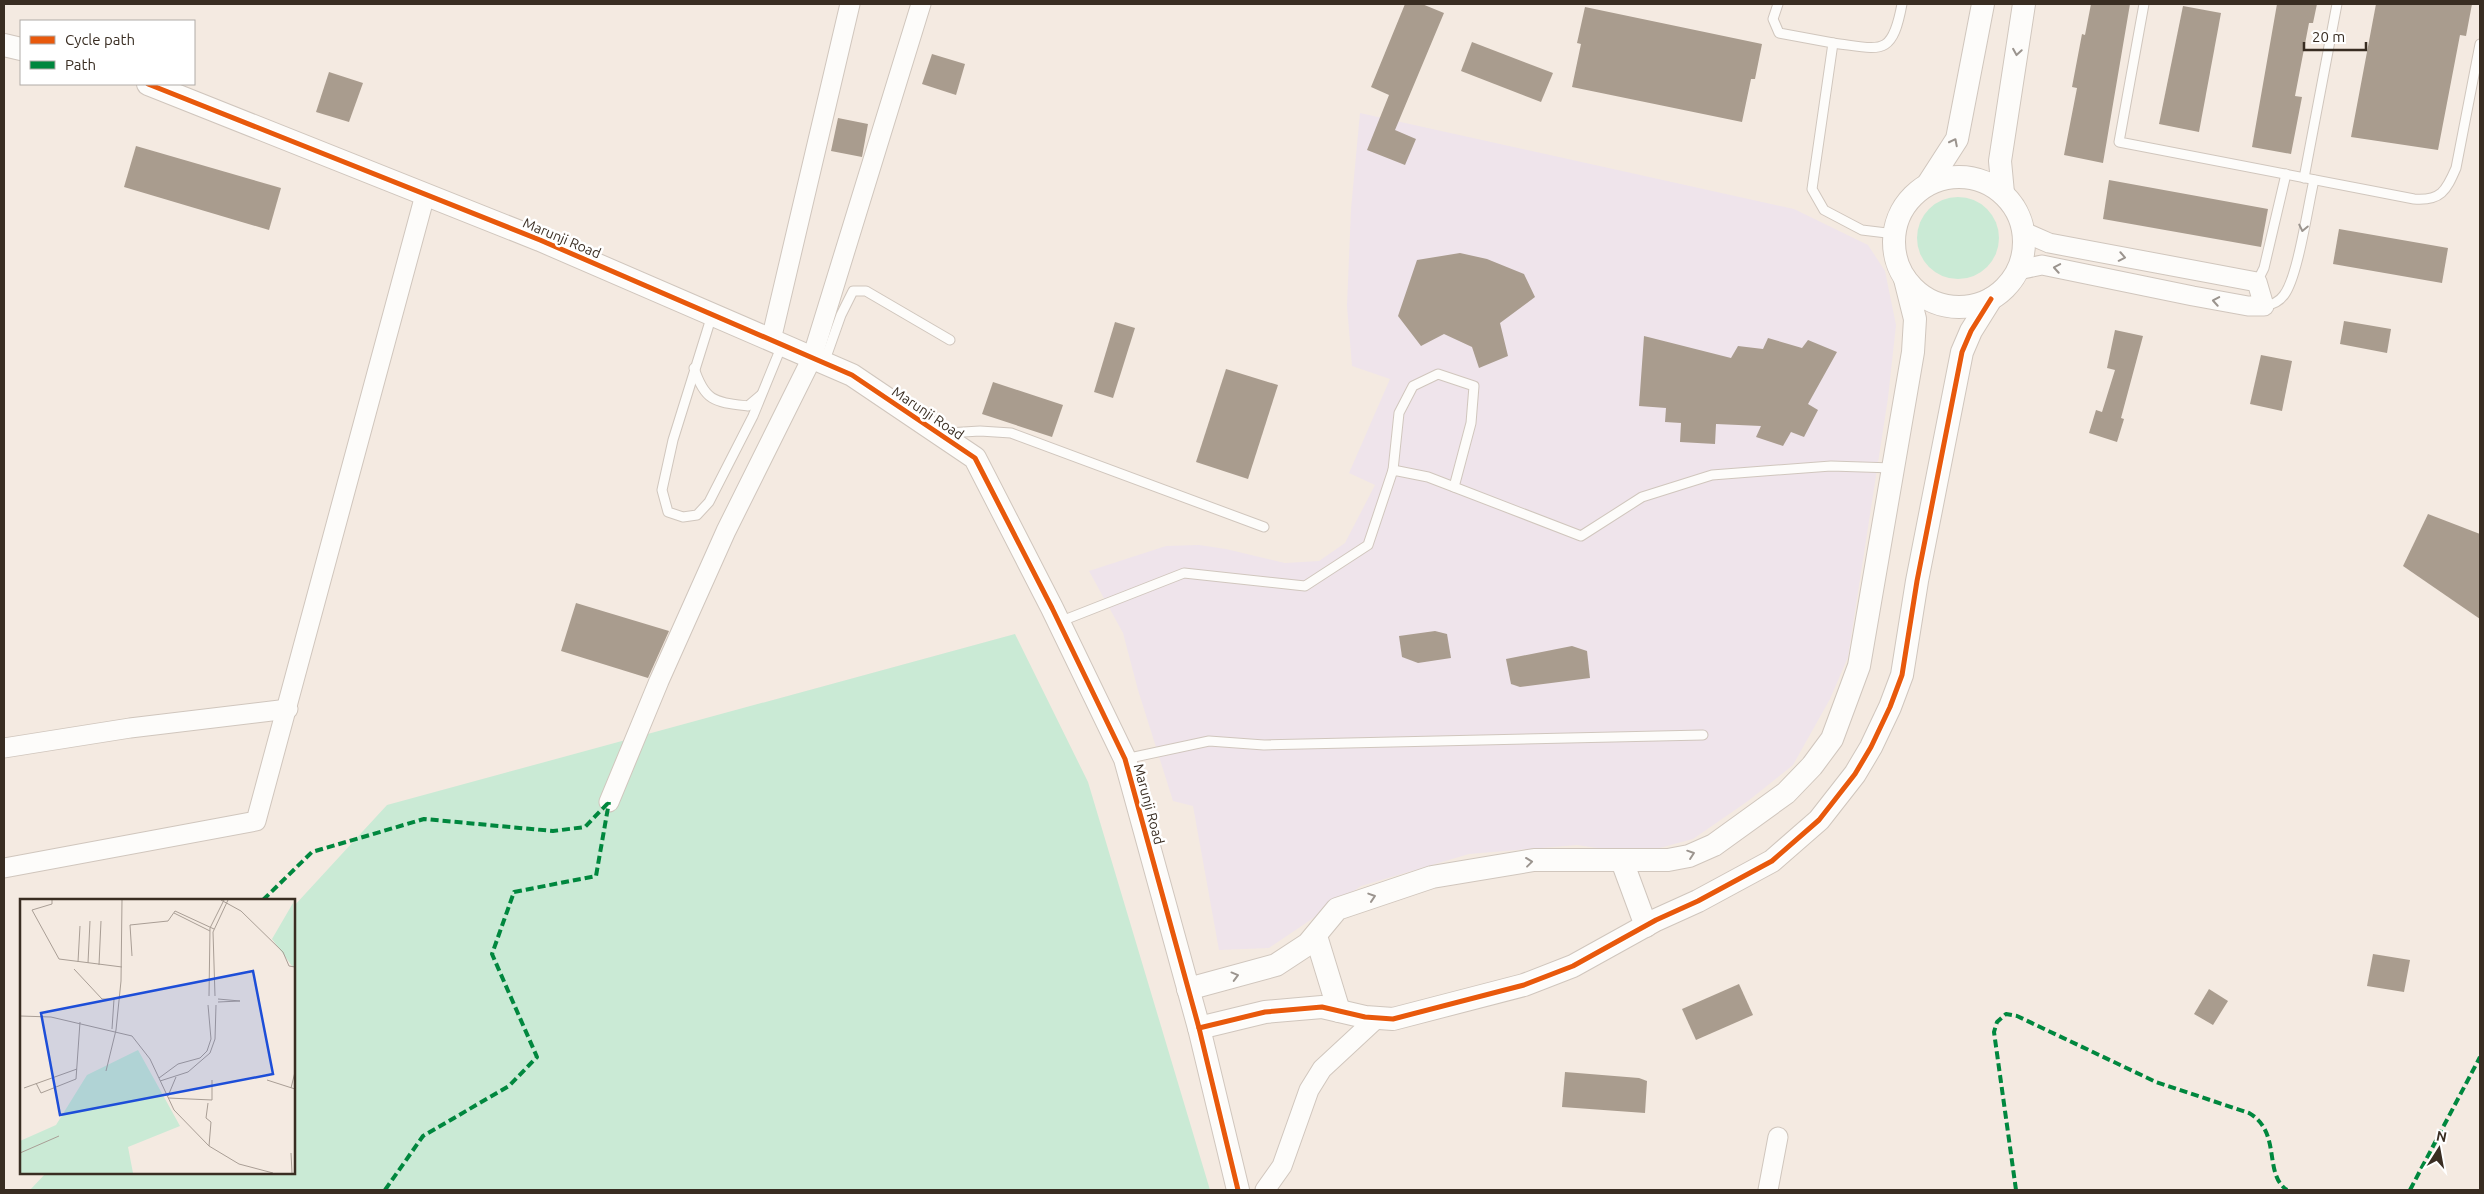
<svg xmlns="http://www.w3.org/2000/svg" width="2484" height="1194" viewBox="0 0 2484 1194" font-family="Ubuntu,sans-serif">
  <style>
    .commercial { fill: #efe4eb }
    .green { fill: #caead5 }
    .building { fill: #a99c8e }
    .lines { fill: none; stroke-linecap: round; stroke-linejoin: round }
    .service-casing { stroke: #d0c6bd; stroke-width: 11 }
    .minor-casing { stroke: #d0c6bd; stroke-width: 21 }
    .tertiary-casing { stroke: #d0c6bd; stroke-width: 24 }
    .service { stroke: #fdfcfa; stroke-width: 9 }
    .minor { stroke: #fdfcfa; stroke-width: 19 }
    .tertiary { stroke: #fdfcfa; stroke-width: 22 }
    .quiet { stroke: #00873e; stroke-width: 4; stroke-dasharray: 8 4; stroke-linecap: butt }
    .cycleway-casing { stroke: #fff; stroke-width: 8 }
    .cycleway { stroke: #e8590c; stroke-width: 5 }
    .oneway { stroke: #9b948e }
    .labels { text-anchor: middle; stroke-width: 5; stroke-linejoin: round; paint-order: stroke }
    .street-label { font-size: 14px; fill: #392d22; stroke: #fff }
    .inset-road { fill: none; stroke: #a99e95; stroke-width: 1 }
    .view { fill: #1d4ed8; fill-opacity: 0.15; stroke: #1d4ed8; stroke-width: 2.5 }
    .inset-edge { fill: none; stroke: #392d22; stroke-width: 2.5 }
  </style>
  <rect width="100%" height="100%" fill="#f4eae1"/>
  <polygon class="commercial" points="1360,113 1794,209 1868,245 1885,271 1896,325 1888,398 1848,657 1830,699 1793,765 1748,801 1693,839 1637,854 1577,845 1469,854 1361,886 1269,948 1219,950 1193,806 1173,801 1138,690 1123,633 1089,571 1166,546 1199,545 1226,549 1285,563 1319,561 1345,543 1375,485 1349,473 1390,379 1352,366 1347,306 1351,209"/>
  <g class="green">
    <circle cx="1958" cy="238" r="41"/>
    <polygon points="1015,634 1088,782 1210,1190 30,1190 46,1173 294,1173 294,906 387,805"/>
  </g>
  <g class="building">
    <polygon points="1405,4 1422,4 1444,13 1395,130 1416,139 1405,165 1367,150 1389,95 1371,87"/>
    <polygon points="2091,4 2130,4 2103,163 2064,155 2077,88 2072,87 2082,34 2085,35"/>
    <polygon points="2277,4 2317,4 2313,23 2309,23 2295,96 2302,97 2291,154 2252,147"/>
    <polygon points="2376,4 2472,4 2466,36 2460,35 2438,150 2351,137"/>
    <polygon points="2183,6 2221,13 2199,132 2159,124"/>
    <polygon points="1585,7 1762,44 1755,79 1751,79 1742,122 1572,87 1581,44 1577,43"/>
    <polygon points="1472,42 1553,73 1541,102 1461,71"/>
    <polygon points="932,54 965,64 956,95 922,84"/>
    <polygon points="329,72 363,83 349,122 316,112"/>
    <polygon points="838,118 868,124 862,157 831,151"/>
    <polygon points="136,146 281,188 269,230 124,187"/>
    <polygon points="2109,180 2268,209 2261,247 2103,219"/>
    <polygon points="2339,229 2448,248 2442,283 2333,264"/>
    <polygon points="1460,253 1487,259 1524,274 1535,297 1500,323 1508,356 1479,368 1472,347 1444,334 1421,346 1398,316 1417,260"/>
    <polygon points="2344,321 2391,329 2387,353 2340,344"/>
    <polygon points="1115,322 1135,328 1113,398 1094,392"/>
    <polygon points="2115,330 2143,336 2121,418 2124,419 2117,442 2089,433 2096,410 2102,412 2115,370 2107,368"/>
    <polygon points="1644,336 1731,358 1738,346 1763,349 1768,338 1802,348 1808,340 1837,352 1808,404 1818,410 1804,437 1791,432 1783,446 1756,437 1761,426 1716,424 1715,444 1680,442 1681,423 1665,422 1666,408 1639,406"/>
    <polygon points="2261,355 2292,361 2282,411 2250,404"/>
    <polygon points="1226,369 1278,385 1248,479 1196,462"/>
    <polygon points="993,382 1063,405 1052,437 982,414"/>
    <polygon points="2428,514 2480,534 2480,619 2403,566"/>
    <polygon points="576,603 669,631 648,678 561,651"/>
    <polygon points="1435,631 1447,634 1451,658 1418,663 1402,657 1399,636"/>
    <polygon points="1572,646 1587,651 1590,678 1520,687 1511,684 1506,659"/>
    <polygon points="2373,954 2410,960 2404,992 2367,986"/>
    <polygon points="1739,984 1753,1015 1696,1040 1682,1009"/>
    <polygon points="2209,989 2228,1001 2213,1025 2194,1014"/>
    <polygon points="1565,1072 1639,1078 1647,1081 1645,1113 1562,1107"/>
  </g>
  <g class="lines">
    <g class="service-casing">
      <g id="service">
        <polyline points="1778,4 1773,19 1779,33 1833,43 1812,189 1824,210 1862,230 1895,234"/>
        <path d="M2144,4L2119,142L2414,199C2441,201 2446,191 2456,168L2480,44"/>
        <path d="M1833,43C1881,49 1892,58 1902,4"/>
        <polyline points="2304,178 2337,4"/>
        <polyline points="2257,282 2264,268 2286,174"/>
        <path d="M2264,306C2272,305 2279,302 2284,295C2298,277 2308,205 2314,180"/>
        <polyline points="712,315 673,440 662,490 668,512 683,517 697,515 709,502 753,416 782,345"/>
        <polyline points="824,363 841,315 853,291 866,291 950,340"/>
        <path d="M694,368C705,402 715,402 748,406L761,395"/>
        <polyline points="947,433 980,431 1011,433 1264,527"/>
        <polyline points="1393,470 1399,413 1413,386 1438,374 1474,386 1471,423 1454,487"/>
        <polyline points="1059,622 1184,573 1305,586 1368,545 1393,470 1428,477 1581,536 1642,497 1712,475 1831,466 1893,468"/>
        <polyline points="1125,759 1209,741 1264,745 1703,735"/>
      </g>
    </g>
    <g class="minor-casing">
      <g id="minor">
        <polyline points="2018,270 2042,265 2193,296 2248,306 2264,306 2257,282 2049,243 2024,232"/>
        <polyline points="771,340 850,4"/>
        <polyline points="4,748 130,728 288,709"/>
        <polyline points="609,802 659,681 726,531 812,358 921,4"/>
        <polyline points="4,868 256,821 425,195"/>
        <polyline points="1265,1190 1282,1166 1309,1090 1322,1069 1377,1018"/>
        <polyline points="1768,1190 1778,1137"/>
      </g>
    </g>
    <g class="tertiary-casing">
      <g id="tertiary">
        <polyline points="4,45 21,49"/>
        <polyline points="148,84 540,240 852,375 975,458 1052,608 1125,759 1199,1028 1238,1190"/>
        <circle cx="1959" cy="242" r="65"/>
        <polyline points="1928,184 1957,139 1983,4"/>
        <polyline points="2003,193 2000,161 2024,4"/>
        <polyline points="1622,861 1646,926"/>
        <polyline points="1316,936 1339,1011"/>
        <polyline points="1188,989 1276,965 1308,944 1337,909 1432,877 1534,860 1668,860 1689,856 1714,845 1786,793 1812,766 1832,739 1859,666 1913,352 1915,319 1905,279"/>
        <polyline points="1199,1028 1265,1012 1322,1007 1365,1017 1393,1019 1524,985 1573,966 1656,920 1698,901 1772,861 1819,820 1855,774 1871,747 1890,707 1902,675 1917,581 1962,352 1971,331 1991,299"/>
      </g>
    </g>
    <use href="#service" class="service"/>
    <use href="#minor" class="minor"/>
    <use href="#tertiary" class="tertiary"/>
    <g class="quiet">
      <polyline points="263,900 312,852 424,819 553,831 585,827 609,802"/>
      <polyline points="385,1190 423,1136 509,1086 537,1057 492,954 514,892 596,876 609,802"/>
      <path d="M2016,1190L1994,1032L1997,1022L2006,1014L2017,1016L2156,1082L2249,1113C2282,1132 2263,1174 2287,1190"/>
      <polyline points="2410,1190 2480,1057"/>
    </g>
    <g class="cycleway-casing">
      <g id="cycleway">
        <polyline points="148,84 540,240 852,375 975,458 1052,608 1125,759 1199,1028 1238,1190"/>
        <polyline points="1199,1028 1265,1012 1322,1007 1365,1017 1393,1019 1524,985 1573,966 1656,920 1698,901 1772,861 1819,820 1855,774 1871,747 1890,707 1902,675 1917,581 1962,352 1971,331 1991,299"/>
      </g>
    </g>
    <use href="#cycleway" class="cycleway"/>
  </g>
  <defs><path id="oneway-chevron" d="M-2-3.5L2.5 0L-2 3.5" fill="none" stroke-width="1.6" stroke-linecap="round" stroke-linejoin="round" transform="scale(1.25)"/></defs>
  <g class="oneway">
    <use href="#oneway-chevron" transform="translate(2017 52) rotate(99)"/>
    <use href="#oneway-chevron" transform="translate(1954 142) rotate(-63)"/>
    <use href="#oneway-chevron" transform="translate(2303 228) rotate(102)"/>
    <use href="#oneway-chevron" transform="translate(2122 257) rotate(11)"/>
    <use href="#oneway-chevron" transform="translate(2057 268) rotate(-170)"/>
    <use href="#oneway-chevron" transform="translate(2216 301) rotate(-170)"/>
    <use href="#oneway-chevron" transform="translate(1691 854) rotate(-19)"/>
    <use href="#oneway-chevron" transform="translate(1529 862) rotate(-7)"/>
    <use href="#oneway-chevron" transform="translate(1372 897) rotate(-18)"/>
    <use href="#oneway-chevron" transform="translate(1235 976) rotate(-15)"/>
  </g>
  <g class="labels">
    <g class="street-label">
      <text transform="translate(562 238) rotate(23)" y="5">Marunji Road</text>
      <text transform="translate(928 413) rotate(34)" y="5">Marunji Road</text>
      <text transform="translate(1149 804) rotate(75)" y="5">Marunji Road</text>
    </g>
  </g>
  <g transform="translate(20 899)">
    <rect width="275" height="275" fill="#f4eae1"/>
    <path d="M273,4L275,67H272L252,40ZM118,151L160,227L108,248L113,274H0V242L36,226L67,176Z" fill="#caead5"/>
    <path class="inset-road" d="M32,1V5L12,11L39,60L102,68M201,1L221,12L263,53L269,67L275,68M154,14L190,32M112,57L110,26L148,22L155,12L194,30M58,63L60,27M68,64L70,22M79,66L81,22M54,70L82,100H94L92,130M189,97L190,29L204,1M195,97L193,33L208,1M198,100L220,102L198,103M0,117L31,118L112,137L130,160L154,211L189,247L219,265L253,274M86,172L96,131L101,82L102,1M139,179L158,165L180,159L187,152L191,140L188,106M247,181L275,190M140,182L168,173L190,154L195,140L196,106M16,184L21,194L56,180L60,123M4,189L57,170M271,189L275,173M148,197L156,178M148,199L192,201V181M188,204L186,219L191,223L189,247M0,254L39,237M271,254L272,274"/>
    <path class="view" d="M233,72L253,175L40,216L21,114Z"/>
    <rect width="275" height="275" class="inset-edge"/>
  </g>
  <rect width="2484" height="1194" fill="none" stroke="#392d22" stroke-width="10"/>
  <rect x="20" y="20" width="175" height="65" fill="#ffffff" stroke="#b0aba7"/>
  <rect x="30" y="36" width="25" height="8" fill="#e8590c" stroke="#b0aba7"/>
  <text x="65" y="45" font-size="15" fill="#392d22">Cycle path</text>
  <rect x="30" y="61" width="25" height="8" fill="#00873e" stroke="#b0aba7"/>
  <text x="65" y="70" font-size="15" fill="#392d22">Path</text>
  <g transform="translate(2439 1149) rotate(11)" stroke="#ffffff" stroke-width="4" paint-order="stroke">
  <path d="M0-4L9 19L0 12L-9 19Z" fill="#392d22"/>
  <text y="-8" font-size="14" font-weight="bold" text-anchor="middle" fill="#392d22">N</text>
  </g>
  <path d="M2304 42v8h62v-8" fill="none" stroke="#392d22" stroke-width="2.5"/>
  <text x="2312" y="42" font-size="15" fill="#392d22" stroke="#ffffff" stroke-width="4" paint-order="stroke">20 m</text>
</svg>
